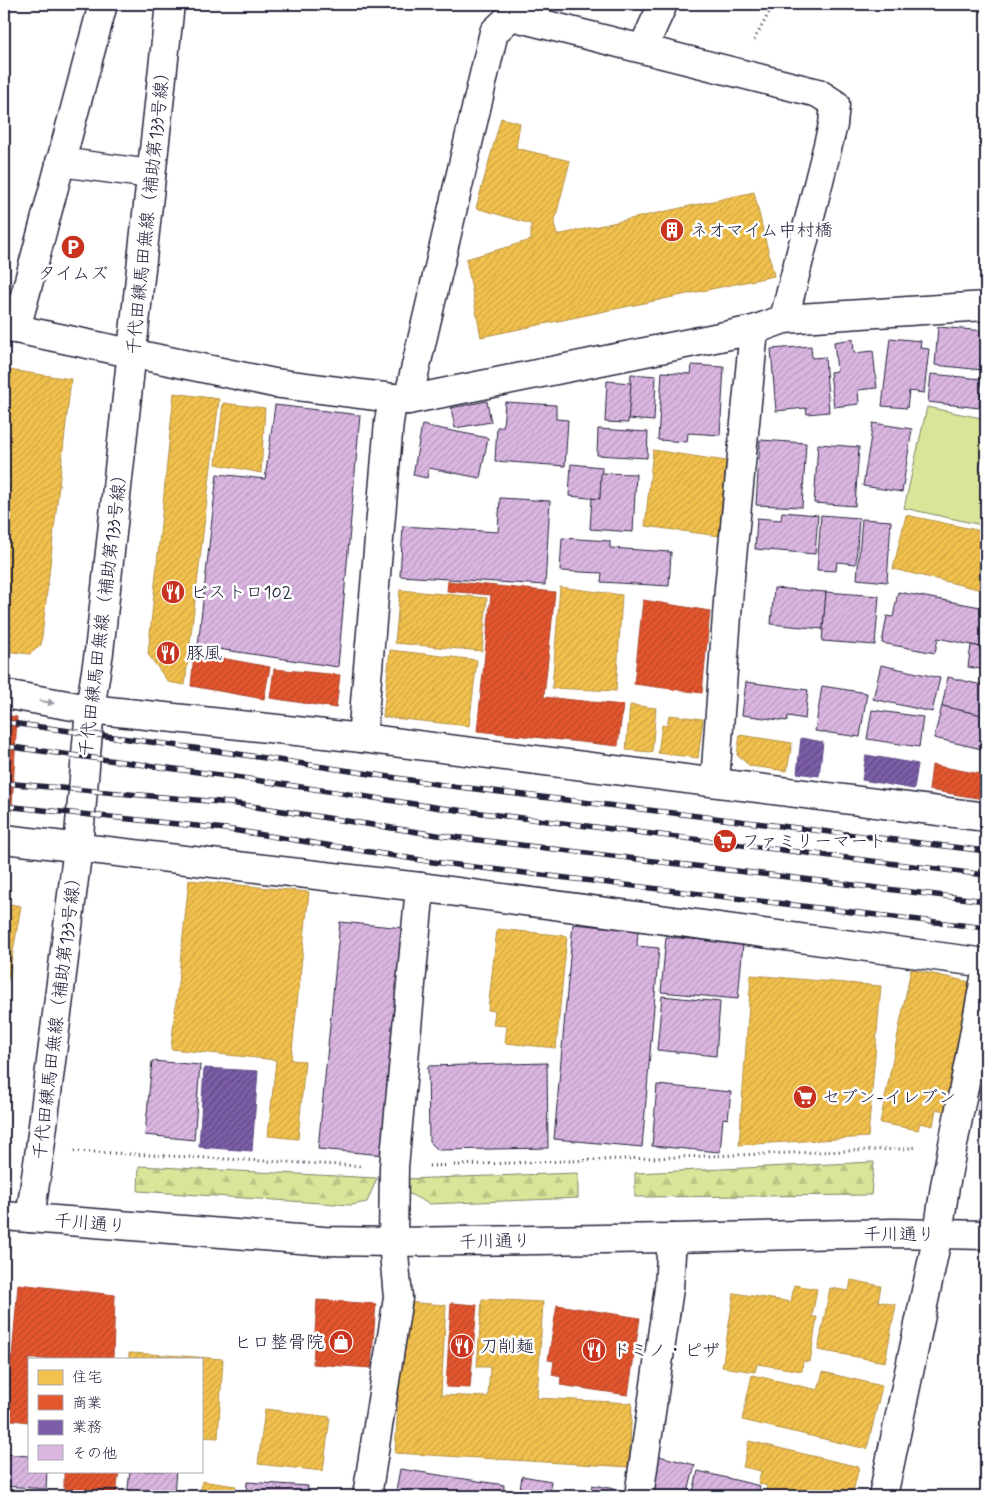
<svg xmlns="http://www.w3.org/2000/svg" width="990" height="1500" viewBox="0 0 990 1500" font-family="Mynerve,'Klee One',sans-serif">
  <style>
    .forest { fill: url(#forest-firs); stroke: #7e846a }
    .park { fill: #d9e598; stroke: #7e846a }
    .homes { fill: url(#homes-hatch); stroke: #b49148 }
    .shops { fill: url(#shops-hatch); stroke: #aa4732 }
    .offices { fill: url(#offices-hatch); stroke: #604c87 }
    .building { fill: url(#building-hatch); stroke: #22223b }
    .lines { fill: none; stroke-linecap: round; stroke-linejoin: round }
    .minor-casing { stroke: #22223b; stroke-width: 31 }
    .major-casing { stroke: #22223b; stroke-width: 31 }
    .path { stroke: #22223b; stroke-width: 3; stroke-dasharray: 1 4; stroke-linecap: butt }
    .minor { stroke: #fff; stroke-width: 28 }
    .major { stroke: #fff; stroke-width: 28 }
    .rail-casing { stroke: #22223b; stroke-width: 5.5 }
    .rail { stroke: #fff; stroke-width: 4; stroke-dasharray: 11; stroke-linecap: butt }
    .oneway { fill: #9c9ca7 }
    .labels { text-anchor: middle; stroke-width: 5; stroke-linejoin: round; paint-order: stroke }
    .street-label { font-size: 18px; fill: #22223b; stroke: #fff }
    .poi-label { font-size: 18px; fill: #22223b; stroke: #fff; text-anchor: start }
  </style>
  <defs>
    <pattern id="forest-firs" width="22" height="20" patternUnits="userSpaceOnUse" patternTransform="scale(1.25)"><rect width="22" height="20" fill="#d9e598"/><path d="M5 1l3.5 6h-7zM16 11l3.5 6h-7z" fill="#bac484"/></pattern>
    <pattern id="homes-hatch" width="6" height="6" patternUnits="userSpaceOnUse" patternTransform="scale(1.25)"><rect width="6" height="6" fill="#f2c14e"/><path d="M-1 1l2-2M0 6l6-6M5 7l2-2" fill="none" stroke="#cfa645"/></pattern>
    <pattern id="shops-hatch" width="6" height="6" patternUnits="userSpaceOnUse" patternTransform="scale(1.25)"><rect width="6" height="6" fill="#e4572e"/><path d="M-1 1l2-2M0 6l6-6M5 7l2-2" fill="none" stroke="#b84828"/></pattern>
    <pattern id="offices-hatch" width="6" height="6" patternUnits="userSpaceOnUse" patternTransform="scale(1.25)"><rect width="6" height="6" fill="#7b5ea7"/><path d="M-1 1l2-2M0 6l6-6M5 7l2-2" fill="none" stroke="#5f4982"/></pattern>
    <pattern id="building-hatch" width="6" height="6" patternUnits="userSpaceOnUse" patternTransform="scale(1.25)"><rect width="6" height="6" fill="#dab6e1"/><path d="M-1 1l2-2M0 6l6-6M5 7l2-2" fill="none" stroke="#bb9cc2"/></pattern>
  </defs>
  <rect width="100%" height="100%" fill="#fff"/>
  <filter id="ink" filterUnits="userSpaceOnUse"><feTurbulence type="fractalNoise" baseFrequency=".02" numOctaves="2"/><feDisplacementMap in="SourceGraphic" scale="10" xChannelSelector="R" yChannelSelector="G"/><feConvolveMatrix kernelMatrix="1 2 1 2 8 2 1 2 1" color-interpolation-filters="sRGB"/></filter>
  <g filter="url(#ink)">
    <g class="forest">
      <polygon points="874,1162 871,1195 635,1197 635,1173"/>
      <polygon points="139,1166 377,1178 367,1202 351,1205 138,1191"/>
      <polygon points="578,1173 578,1198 429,1204 408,1193 403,1179"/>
    </g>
    <polygon class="park" points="927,407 986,419 986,439 979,470 986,472 986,526 904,508"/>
    <g class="homes">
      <polygon points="501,118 520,123 516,148 570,161 554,224 557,235 754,192 774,276 481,337 466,259 531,240 531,224 476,208"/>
      <polygon points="9,370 71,379 41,645 30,654 4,651 4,426"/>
      <polygon points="174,393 219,399 185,685 168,682 148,654"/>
      <polygon points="223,403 265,408 261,473 216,464"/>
      <polygon points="653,450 726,461 719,536 645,526"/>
      <polygon points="906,515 986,532 986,591 893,569"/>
      <polygon points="560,587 622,595 616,691 552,688"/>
      <polygon points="400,590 487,598 482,651 395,643"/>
      <polygon points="390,650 477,660 469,726 383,717"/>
      <polygon points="630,705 656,708 652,752 626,750"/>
      <polygon points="669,715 703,719 698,758 658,753 662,725 667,726"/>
      <polygon points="740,735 792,743 787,771 750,766 737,755"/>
      <polygon points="189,880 309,892 291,1060 305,1061 298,1139 268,1136 276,1060 171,1049"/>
      <polygon points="4,903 21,906 8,981 4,980"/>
      <polygon points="497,929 567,936 556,1048 505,1043 507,1026 493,1025 495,1011 488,1010"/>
      <polygon points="911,969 974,983 948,1112 936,1109 933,1126 920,1123 918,1130 880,1123"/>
      <polygon points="751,975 881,986 868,1137 739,1145"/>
      <polygon points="851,1280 881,1286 878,1301 896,1305 885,1362 818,1350 830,1288 849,1291"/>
      <polygon points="794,1285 817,1289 812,1317 817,1317 810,1362 803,1361 802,1371 757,1364 755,1372 722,1367 734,1293 791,1302"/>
      <polygon points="482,1299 543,1302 537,1398 632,1403 629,1467 395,1453 404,1302 446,1305 441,1395 488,1397 490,1367 477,1367"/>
      <polygon points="129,1353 168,1355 168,1359 129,1359"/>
      <polygon points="168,1355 223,1359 218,1438 201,1437 201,1359 168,1359"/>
      <polygon points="823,1372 882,1386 867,1449 742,1420 752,1375 818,1390"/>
      <polygon points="265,1409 330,1417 323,1471 258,1464"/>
      <polygon points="749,1441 859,1467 852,1496 764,1496 767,1486 758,1483 761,1471 743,1467"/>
      <polygon points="202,1481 236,1486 235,1496 200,1496"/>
    </g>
    <g class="shops">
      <polygon points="448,581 555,592 544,697 623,705 618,746 477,731 491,595 447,591"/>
      <polygon points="643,600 710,611 702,693 634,684"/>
      <polygon points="194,653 270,667 264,699 191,686"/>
      <polygon points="274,669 340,675 336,708 270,698"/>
      <polygon points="4,715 17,717 11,825 4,824"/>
      <polygon points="932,765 986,775 986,798 983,799 929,790"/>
      <polygon points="18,1284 115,1295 113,1359 29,1359 29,1422 4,1419 4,1356 12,1356"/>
      <polygon points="317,1300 376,1304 371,1368 313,1364"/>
      <polygon points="451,1303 477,1305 470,1388 446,1387"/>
      <polygon points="557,1305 640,1318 628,1395 560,1385 561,1377 552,1375 554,1361 548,1360"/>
      <polygon points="64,1471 119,1471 116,1496 64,1495"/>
    </g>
    <g class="offices">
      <polygon points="801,738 823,742 819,776 797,773"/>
      <polygon points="866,755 918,764 914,789 862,780"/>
      <polygon points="204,1068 258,1071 252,1151 199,1147"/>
    </g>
    <g class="building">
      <polygon points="938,327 986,331 982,370 935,365"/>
      <polygon points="890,338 921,341 920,348 929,349 924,393 909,391 907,408 882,406"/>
      <polygon points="853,339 854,353 873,351 877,388 858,390 859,404 834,407 830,372 837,371 834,342"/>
      <polygon points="811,346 812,358 825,357 829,412 807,414 806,408 776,411 771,349"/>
      <polygon points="692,365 724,367 720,435 688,433 687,442 658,440 662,372 691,374"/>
      <polygon points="631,374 656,376 654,421 628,419"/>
      <polygon points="931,374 982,379 979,408 928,402"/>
      <polygon points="607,381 631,383 628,423 605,422"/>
      <polygon points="487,401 491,422 455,428 451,408"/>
      <polygon points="505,402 556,405 556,419 568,420 565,466 495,461 497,427 503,427"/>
      <polygon points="275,405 360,415 338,667 198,646 217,474 265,479"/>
      <polygon points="873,423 912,429 902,492 863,486"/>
      <polygon points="422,425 488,438 480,478 429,468 427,478 413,475"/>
      <polygon points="598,429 648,432 647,458 597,455"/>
      <polygon points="760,440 806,443 802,507 756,505"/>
      <polygon points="818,444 859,447 855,506 814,503"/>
      <polygon points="571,464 602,467 600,499 569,496"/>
      <polygon points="601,473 636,474 633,532 590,529 592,498 600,499"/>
      <polygon points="500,498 550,501 545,585 400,576 403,526 498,532"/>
      <polygon points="782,512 818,515 815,554 755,549 757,518 781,520"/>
      <polygon points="821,515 859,518 856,564 837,562 836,571 817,570"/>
      <polygon points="862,519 891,521 887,582 857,579"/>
      <polygon points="562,538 610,541 610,548 671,552 669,586 601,582 602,573 560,571"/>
      <polygon points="774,588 826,592 823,629 771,624"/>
      <polygon points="826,592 879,596 875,645 822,641"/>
      <polygon points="898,592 986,608 986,648 938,638 935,653 882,643 887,616 893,617"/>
      <polygon points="971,645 986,648 986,670 968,667"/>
      <polygon points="881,665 940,678 932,712 873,699"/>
      <polygon points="948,677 986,686 986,716 942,706"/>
      <polygon points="746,682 808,690 805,719 788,716 787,721 742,715"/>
      <polygon points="822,686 867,693 860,737 815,731"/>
      <polygon points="942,706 986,716 986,750 934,738"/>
      <polygon points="872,710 923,717 919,747 867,739"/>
      <polygon points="340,922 404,928 383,1155 318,1149"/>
      <polygon points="573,924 638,930 637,946 659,948 642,1147 554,1139"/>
      <polygon points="666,937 743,943 738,999 661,992"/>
      <polygon points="662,996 720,1002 716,1056 657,1050"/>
      <polygon points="152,1061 200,1065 194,1140 145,1135"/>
      <polygon points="547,1063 548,1148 438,1150 429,1141 428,1066"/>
      <polygon points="983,1072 986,1073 986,1117 978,1116"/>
      <polygon points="657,1085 731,1092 728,1119 723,1118 720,1152 652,1146"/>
      <polygon points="4,1454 29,1456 29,1471 47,1471 46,1489 4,1486"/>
      <polygon points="659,1456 695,1465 687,1496 667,1496 650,1492"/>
      <polygon points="400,1469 504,1485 503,1496 395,1496"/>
      <polygon points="130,1471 176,1471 174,1493 191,1495 191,1496 127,1496"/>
      <polygon points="698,1471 760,1486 757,1496 692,1496"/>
      <polygon points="522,1476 551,1481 549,1496 519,1496"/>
      <polygon points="247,1482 308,1486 307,1496 246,1496"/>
      <polygon points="592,1485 621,1490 620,1496 590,1496"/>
      <polygon points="561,1490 576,1493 575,1496 560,1496"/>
    </g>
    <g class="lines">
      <g class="minor-casing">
        <g id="minor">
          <polyline points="643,48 663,4"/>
          <polyline points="60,162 151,174"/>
          <polyline points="4,328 16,329 274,383 408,400 754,330 784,319 986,306"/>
          <polyline points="16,329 103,4"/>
          <polyline points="408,400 494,32 511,16 818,93 835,104 833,125 784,319"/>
          <polyline points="4,694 90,709 362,738 986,817"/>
          <polyline points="362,738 389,422 393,398"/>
          <polyline points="715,782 729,588 754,330"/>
          <polyline points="4,839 420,887 986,963"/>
          <polyline points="367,1496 398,1298 393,1242 394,1167 420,887"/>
          <polyline points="639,1496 669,1288 672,1238"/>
          <polyline points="883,1496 938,1234 945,1186 986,973"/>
        </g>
      </g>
      <g class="major-casing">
        <g id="major">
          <polyline points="4,1216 324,1241 393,1242 672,1238 894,1233 986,1235"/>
          <polyline points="30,1218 40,1149 78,847 90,709 99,652 170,4"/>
        </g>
      </g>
      <g class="path">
        <polyline points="754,40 774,4"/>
        <polyline points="74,1151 360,1166"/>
        <polyline points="429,1166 901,1149 917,1147"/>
      </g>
      <use href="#minor" class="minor"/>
      <use href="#major" class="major"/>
      <g class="rail-casing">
        <g id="rail">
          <polyline points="4,722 238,754 443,785 986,851"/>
          <polyline points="4,746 235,777 441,808 986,875"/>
          <polyline points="4,783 231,803 437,835 986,901"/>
          <polyline points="4,806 226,829 433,862 986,928"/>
        </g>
      </g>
      <use href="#rail" class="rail"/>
    </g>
    <defs><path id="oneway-solid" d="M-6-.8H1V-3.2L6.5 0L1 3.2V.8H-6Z" transform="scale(1.25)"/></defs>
    <use class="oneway" href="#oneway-solid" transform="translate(47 702) rotate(10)"/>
  </g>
  <defs>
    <g id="building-disc" transform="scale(1.25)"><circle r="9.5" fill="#c8321e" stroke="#fff"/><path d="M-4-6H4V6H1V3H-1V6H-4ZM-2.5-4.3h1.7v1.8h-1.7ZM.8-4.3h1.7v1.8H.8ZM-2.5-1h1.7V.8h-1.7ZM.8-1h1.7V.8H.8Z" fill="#fff"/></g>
    <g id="parking-disc" transform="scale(1.25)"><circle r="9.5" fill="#c8321e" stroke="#fff"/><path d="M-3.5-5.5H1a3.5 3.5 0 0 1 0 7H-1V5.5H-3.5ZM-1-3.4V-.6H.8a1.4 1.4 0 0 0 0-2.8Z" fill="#fff"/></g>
    <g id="restaurant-disc" transform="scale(1.25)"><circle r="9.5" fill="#c8321e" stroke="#fff"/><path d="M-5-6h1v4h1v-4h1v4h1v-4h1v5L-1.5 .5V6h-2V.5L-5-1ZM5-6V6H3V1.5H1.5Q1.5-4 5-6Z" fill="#fff"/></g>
    <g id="supermarket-disc" transform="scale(1.25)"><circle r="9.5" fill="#c8321e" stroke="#fff"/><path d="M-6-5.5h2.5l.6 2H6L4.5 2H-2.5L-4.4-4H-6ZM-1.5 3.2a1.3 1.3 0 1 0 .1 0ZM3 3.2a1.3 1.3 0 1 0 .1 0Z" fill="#fff"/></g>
    <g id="shop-disc" transform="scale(1.25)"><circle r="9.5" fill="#c8321e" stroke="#fff"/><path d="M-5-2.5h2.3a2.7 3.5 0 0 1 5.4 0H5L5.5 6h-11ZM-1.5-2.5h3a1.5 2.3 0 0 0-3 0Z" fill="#fff"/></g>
  </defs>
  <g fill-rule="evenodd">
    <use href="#building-disc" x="672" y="230"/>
    <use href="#parking-disc" x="73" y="247"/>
    <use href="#restaurant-disc" x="173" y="592"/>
    <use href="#restaurant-disc" x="168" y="653"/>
    <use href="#supermarket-disc" x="725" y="841"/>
    <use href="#supermarket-disc" x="805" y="1097"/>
    <use href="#shop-disc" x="341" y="1342"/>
    <use href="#restaurant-disc" x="462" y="1346"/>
    <use href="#restaurant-disc" x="594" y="1350"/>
  </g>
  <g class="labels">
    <g class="street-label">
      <text transform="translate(148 209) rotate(-84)" y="6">千代田練馬田無線（補助第133号線）</text>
      <text transform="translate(103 611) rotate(-83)" y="6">千代田練馬田無線（補助第133号線）</text>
      <text transform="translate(57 1014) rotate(-83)" y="6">千代田練馬田無線（補助第133号線）</text>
      <text transform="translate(90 1223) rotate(5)" y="6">千川通り</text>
      <text x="899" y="1240">千川通り</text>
      <text transform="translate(495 1241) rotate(-1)" y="6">千川通り</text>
    </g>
    <g class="poi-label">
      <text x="690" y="236">ネオマイム中村橋</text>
      <text x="73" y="279" text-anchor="middle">タイムズ</text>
      <text x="190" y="598">ビストロ102</text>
      <text x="186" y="659">豚風</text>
      <text x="742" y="847">ファミリーマート</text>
      <text x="822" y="1103">セブン-イレブン</text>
      <text x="324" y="1348" text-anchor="end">ヒロ整骨院</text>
      <text x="480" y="1352">刀削麺</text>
      <text x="612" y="1356">ドミノ・ピザ</text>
    </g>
  </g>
  <rect width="990" height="1500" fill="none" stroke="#fff" stroke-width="20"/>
  <rect x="10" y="10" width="970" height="1480" fill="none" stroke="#22223b" stroke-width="2" filter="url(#ink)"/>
  <rect x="28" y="1358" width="175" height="115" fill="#ffffff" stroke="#a7a7b1"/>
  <rect x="38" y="1370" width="25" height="15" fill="#f2c14e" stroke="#a7a7b1"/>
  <text x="72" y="1382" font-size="15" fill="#22223b">住宅</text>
  <rect x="38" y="1395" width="25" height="15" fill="#e4572e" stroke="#a7a7b1"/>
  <text x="72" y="1408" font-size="15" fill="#22223b">商業</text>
  <rect x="38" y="1420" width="25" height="15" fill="#7b5ea7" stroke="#a7a7b1"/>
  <text x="72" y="1432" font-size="15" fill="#22223b">業務</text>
  <rect x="38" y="1445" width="25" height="15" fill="#dab6e1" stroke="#a7a7b1"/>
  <text x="72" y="1458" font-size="15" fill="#22223b">その他</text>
</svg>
